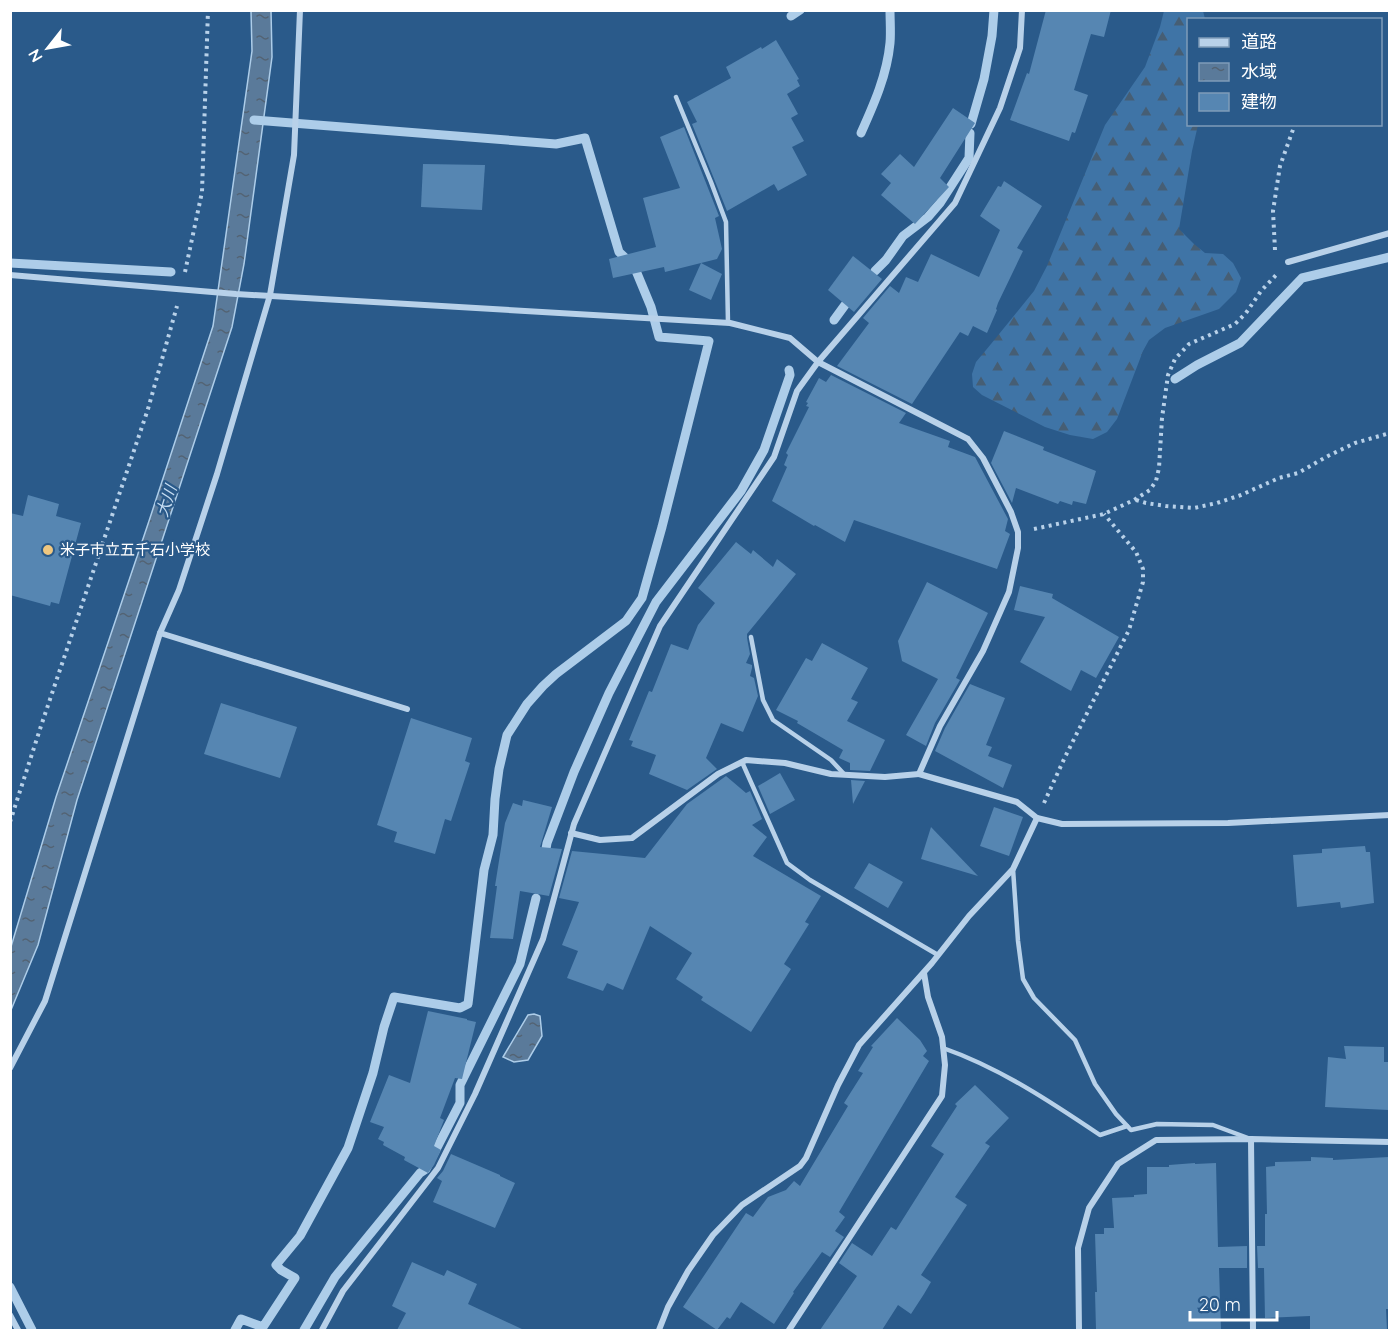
<svg xmlns="http://www.w3.org/2000/svg" width="1400" height="1341" viewBox="0 0 1400 1341" font-family="Quicksand,'Noto Sans JP',sans-serif">
  <style>
    .forest { fill: url(#forest-firs) }
    .water { fill: url(#water-ripples); stroke: #adcde9; stroke-width: 1.5 }
    .lines { fill: none; stroke-linecap: round; stroke-linejoin: round }
    .stream { stroke: #adcde9; stroke-width: 9 }
    .building { fill: #5686b2 }
    .path { stroke: #b8d1e9; stroke-width: 4; stroke-dasharray: 3 4.5; stroke-linecap: butt }
    .service { stroke: #b8d1e9; stroke-width: 4.5 }
    .minor { stroke: #b8d1e9; stroke-width: 6 }
    .poi-dot { fill: #efc780; stroke: #2a5a8a; stroke-width: 2 }
    .labels { text-anchor: middle; stroke-width: 4.5; stroke-linejoin: round; paint-order: stroke }
    .poi-label { font-size: 15px; fill: #fff; stroke: #2a5a8a; text-anchor: start }
    .water-label { font-size: 16px; font-style: italic; fill: #c4dbf0; stroke: #2a5a8a }
  </style>
  <defs>
    <pattern id="forest-firs" width="22" height="20" patternUnits="userSpaceOnUse" patternTransform="scale(1.5)"><rect width="22" height="20" fill="#3f74a6"/><path d="M5 1l3.5 6h-7zM16 11l3.5 6h-7z" fill="#465e74"/></pattern>
    <pattern id="water-ripples" width="26" height="14" patternUnits="userSpaceOnUse" patternTransform="scale(1.5)"><rect width="26" height="14" fill="#5a7a9a"/><path d="M2 4q2-2 4 0t4 0M15 11q2-2 4 0t4 0" fill="none" stroke="#536373"/></pattern>
  </defs>
  <rect width="100%" height="100%" fill="#2a5a8a"/>
  <polygon class="forest" points="1164,11 1203,11 1205,19 1188,20 1188,124 1198,125 1192,151 1179,229 1194,244 1205,253 1223,254 1233,263 1241,278 1236,292 1219,309 1165,328 1149,340 1143,351 1117,419 1107,432 1093,439 1070,435 1045,427 982,395 973,387 972,374 976,362 991,344 1034,291 1047,266 1105,125 1145,67 1160,27"/>
  <g class="water">
    <polygon points="251,11 271,11 272,57 244,264 232,327 77,800 38,945 11,1010 10,950 56,797 149,521 213,326 252,51"/>
    <polygon points="534,1014 540,1016 542,1036 528,1060 514,1062 503,1057 528,1015"/>
  </g>
  <g class="lines">
    <g class="stream">
      <polyline points="791,16 800,10"/>
      <polyline points="971,124 984,79 992,36 994,10"/>
      <path d="M861,133C874,104 887,75 890,43C891,33 890,21 890,10"/>
      <polyline points="10,263 171,272"/>
      <polyline points="875,271 886,260 903,236 928,217 940,203 969,158 970,133"/>
      <polyline points="834,320 845,305"/>
      <polyline points="1175,379 1197,365 1240,343 1302,278 1390,257"/>
      <polyline points="544,860 547,843 574,772 609,693 656,602 741,491 764,450 790,375 789,370"/>
      <polyline points="10,1287 32,1330"/>
      <polyline points="235,1330 241,1319 263,1327 295,1278 281,1270 276,1265 300,1236 348,1148 373,1073 384,1027 394,997 460,1008 468,1004 484,870 493,835 495,799 499,769 507,735 527,704 543,686 556,674 626,621 642,598 662,527 709,341 659,337 651,307 634,266 619,252 585,138 556,144 254,120"/>
      <polyline points="304,1330 335,1277 420,1173 426,1169 460,1103 460,1085 520,964 536,898"/>
    </g>
  </g>
  <g class="building">
    <polygon points="1046,10 1111,10 1104,37 1091,34 1074,90 1088,95 1075,133 1072,132 1069,141 1010,120 1027,73 1029,74"/>
    <polygon points="776,40 799,79 797,80 800,86 787,94 798,114 791,118 804,141 792,147 807,175 778,191 774,184 727,211 692,124 697,122 687,102 731,78 726,67 761,47 762,49"/>
    <polygon points="953,108 975,123 940,178 949,187 915,224 881,195 891,183 881,174 900,154 914,167"/>
    <polygon points="684,127 719,216 715,218 722,249 717,259 665,272 664,267 613,278 609,259 656,247 643,198 680,188 660,137"/>
    <polygon points="423,164 485,165 482,210 421,207"/>
    <polygon points="1004,181 1042,206 1017,248 1023,251 998,303 996,309 997,310 987,333 973,326 968,336 960,332 912,404 837,366 869,323 863,318 890,286 899,293 906,277 918,282 931,254 979,277 1000,230 980,216 998,186 1001,187"/>
    <polygon points="853,256 882,279 854,312 828,290"/>
    <polygon points="701,263 722,274 711,300 689,290"/>
    <polygon points="831,375 906,413 899,423 950,441 948,447 975,457 1008,519 1005,531 1010,534 997,569 854,520 845,542 815,525 814,526 772,501 787,467 784,465 788,455 786,453 809,407 806,406 808,403 806,402 819,378 826,382"/>
    <polygon points="1004,431 1044,447 1043,450 1096,471 1086,504 1073,501 1072,505 1060,501 1058,504 1016,488 1012,503 991,463"/>
    <polygon points="28,495 59,504 56,516 81,523 59,604 51,602 50,606 10,595 10,513 23,516"/>
    <polygon points="736,542 751,554 753,550 773,567 777,559 796,574 747,634 747,638 750,654 746,663 752,665 752,668 750,676 754,678 758,696 743,732 721,723 706,758 717,769 687,790 649,774 656,755 631,746 633,741 629,740 649,691 652,692 671,644 688,650 698,625 715,603 698,588"/>
    <polygon points="927,582 988,613 956,678 960,680 935,723 926,746 906,735 938,679 902,661 898,641"/>
    <polygon points="1020,586 1053,594 1052,598 1119,637 1096,678 1081,670 1071,691 1020,662 1045,617 1014,610"/>
    <polygon points="822,643 868,668 851,699 858,702 847,721 885,740 870,771 850,770 850,763 839,758 843,750 797,723 798,721 776,710 806,658 812,661"/>
    <polygon points="970,684 1005,698 986,745 992,747 988,756 1012,765 1003,788 935,751 945,728"/>
    <polygon points="221,703 297,727 280,778 204,754"/>
    <polygon points="411,718 472,738 465,761 470,763 451,821 445,819 435,854 394,842 397,832 377,825"/>
    <polygon points="780,773 795,800 770,814 758,786"/>
    <polygon points="726,776 746,793 750,791 762,819 752,825 767,837 753,856 821,896 805,922 809,924 784,964 791,969 751,1032 701,1000 703,997 676,979 692,953 650,926 623,990 607,983 603,991 567,978 578,951 562,945 579,902 559,898 572,851 645,858 687,804"/>
    <polygon points="851,780 865,781 853,804"/>
    <polygon points="523,800 552,807 540,847 562,849 549,896 520,891 513,939 490,938 497,886 495,886 505,823 513,803 522,806"/>
    <polygon points="994,807 1023,817 1009,856 980,846"/>
    <polygon points="931,827 978,876 921,859"/>
    <polygon points="1365,846 1366,852 1370,852 1374,903 1341,908 1340,902 1297,907 1293,855 1322,853 1322,849"/>
    <polygon points="869,863 903,882 888,908 854,888"/>
    <polygon points="428,1011 467,1019 467,1020 476,1022 462,1079 455,1078 440,1118 444,1120 434,1146 441,1150 434,1165 428,1173 404,1160 405,1157 383,1145 384,1142 378,1139 384,1127 370,1122 389,1075 410,1083"/>
    <polygon points="897,1018 920,1040 927,1051 923,1056 929,1061 839,1212 845,1217 835,1231 844,1237 830,1257 822,1252 793,1292 794,1293 774,1324 741,1302 730,1319 727,1317 717,1330 683,1307 746,1213 753,1217 768,1197 786,1190 794,1181 800,1186 848,1106 844,1103 863,1073 858,1071 873,1047 871,1046"/>
    <polygon points="1344,1046 1384,1047 1384,1062 1389,1062 1389,1110 1325,1107 1328,1057 1346,1059"/>
    <polygon points="975,1085 1009,1118 985,1143 990,1146 955,1197 967,1205 921,1275 931,1282 924,1294 911,1314 898,1305 882,1330 820,1330 857,1276 839,1263 852,1243 872,1256 891,1227 896,1230 944,1154 931,1146 957,1106 955,1104"/>
    <polygon points="451,1154 500,1175 500,1176 515,1183 495,1228 433,1202 442,1181 437,1178 443,1171"/>
    <polygon points="1311,1157 1333,1158 1333,1160 1389,1157 1389,1309 1386,1309 1387,1330 1310,1330 1310,1316 1265,1318 1264,1268 1258,1268 1257,1246 1265,1246 1265,1214 1267,1214 1266,1167 1275,1166 1275,1162 1311,1161"/>
    <polygon points="1195,1163 1195,1164 1216,1163 1218,1247 1247,1246 1247,1268 1219,1268 1221,1329 1096,1330 1095,1292 1097,1292 1095,1234 1104,1234 1104,1228 1114,1228 1112,1198 1134,1197 1134,1195 1147,1194 1147,1167 1169,1167 1169,1165"/>
    <polygon points="412,1262 444,1276 447,1270 477,1284 468,1304 524,1330 397,1330 406,1313 392,1306"/>
  </g>
  <g class="lines">
    <g class="path">
      <polyline points="1275,250 1273,211 1280,166 1295,124"/>
      <polyline points="185,272 202,192 208,10"/>
      <polyline points="1136,500 1146,503 1166,506 1194,508 1217,503 1241,495 1279,478 1298,473 1328,456 1355,443 1390,433"/>
      <polyline points="1034,529 1104,514 1134,500 1150,490 1156,481 1159,468 1162,418 1168,375 1175,359 1189,344 1235,324 1246,313 1261,291 1277,274"/>
      <polyline points="1044,803 1065,757 1129,630 1143,582 1143,569 1136,552 1104,514"/>
      <polyline points="10,822 41,726 148,409 177,306"/>
    </g>
    <g class="service">
      <polyline points="676,97 711,182 726,222 728,323"/>
      <polyline points="751,637 763,700 773,720 831,760 844,774"/>
      <polyline points="742,762 787,863 810,880 938,955"/>
      <polyline points="1013,869 1018,941 1023,979 1034,998 1075,1040 1095,1084 1116,1114 1131,1130 1157,1124 1213,1125 1248,1138"/>
      <path d="M943,1048C1000,1068 1051,1102 1100,1135L1127,1126"/>
    </g>
    <g class="minor">
      <polyline points="1288,262 1390,233"/>
      <polyline points="10,275 236,294 730,323 790,338 818,362 968,439 983,458 1011,512 1018,532 1018,548 1009,592 983,651 940,726 919,774 1017,802 1037,818 1062,824 1228,823 1390,815"/>
      <polyline points="160,633 407,709"/>
      <polyline points="571,833 600,840 632,838 718,774 746,760 785,763 831,774 885,777 919,774"/>
      <polyline points="10,1068 45,1001 160,633 179,590 217,474 270,295 294,155 300,10"/>
      <polyline points="1251,1139 1253,1330"/>
      <polyline points="10,1315 18,1330"/>
      <polyline points="322,1330 343,1291 438,1168 475,1094 543,939 574,824 660,626 774,457 797,391 818,362 955,203 1000,108 1020,48 1022,10"/>
      <polyline points="659,1330 668,1307 688,1271 713,1235 742,1205 800,1166 806,1158 838,1085 859,1045 932,963 969,916 1013,869 1037,818"/>
      <polyline points="789,1330 942,1096 945,1065 942,1037 928,997 924,973"/>
      <polyline points="1079,1330 1078,1248 1089,1208 1118,1164 1156,1140 1251,1139 1390,1142"/>
    </g>
  </g>
  <circle class="poi-dot" cx="48" cy="550" r="6"/>
  <g class="labels">
    <g class="poi-label">
      <text x="60" y="555">米子市立五千石小学校</text>
    </g>
    <g class="water-label">
      <text transform="translate(166 501) rotate(-72)" y="6">大川</text>
    </g>
  </g>
  <rect width="1400" height="1341" fill="none" stroke="#ffffff" stroke-width="24"/>
  <rect x="1187" y="18" width="195" height="108" fill="#2a5a8a" stroke="#7f9cb9" stroke-width="1.5"/>
  <rect x="1199" y="38" width="30" height="9" fill="#b8d1e9" stroke="#7f9cb9" stroke-width="1.5"/>
  <text x="1241" y="48" font-size="18" fill="#ffffff">道路</text>
  <rect x="1199" y="63" width="30" height="18" fill="url(#water-ripples)" stroke="#7f9cb9" stroke-width="1.5"/>
  <text x="1241" y="78" font-size="18" fill="#ffffff">水域</text>
  <rect x="1199" y="93" width="30" height="18" fill="#5686b2" stroke="#7f9cb9" stroke-width="1.5"/>
  <text x="1241" y="108" font-size="18" fill="#ffffff">建物</text>
  <g transform="translate(48 48) rotate(239)" stroke="#2a5a8a" stroke-width="4.5" paint-order="stroke">
  <path d="M0-4.5L10 22L0 15L-10 22Z" fill="#ffffff"/>
  <text y="-9" font-size="16" font-weight="bold" text-anchor="middle" fill="#ffffff">N</text>
  </g>
  <path d="M1190 1311v9h87v-9" fill="none" stroke="#ffffff" stroke-width="3"/>
  <text x="1199" y="1311" font-size="18" fill="#ffffff" stroke="#2a5a8a" stroke-width="4.5" paint-order="stroke">20 m</text>
</svg>
